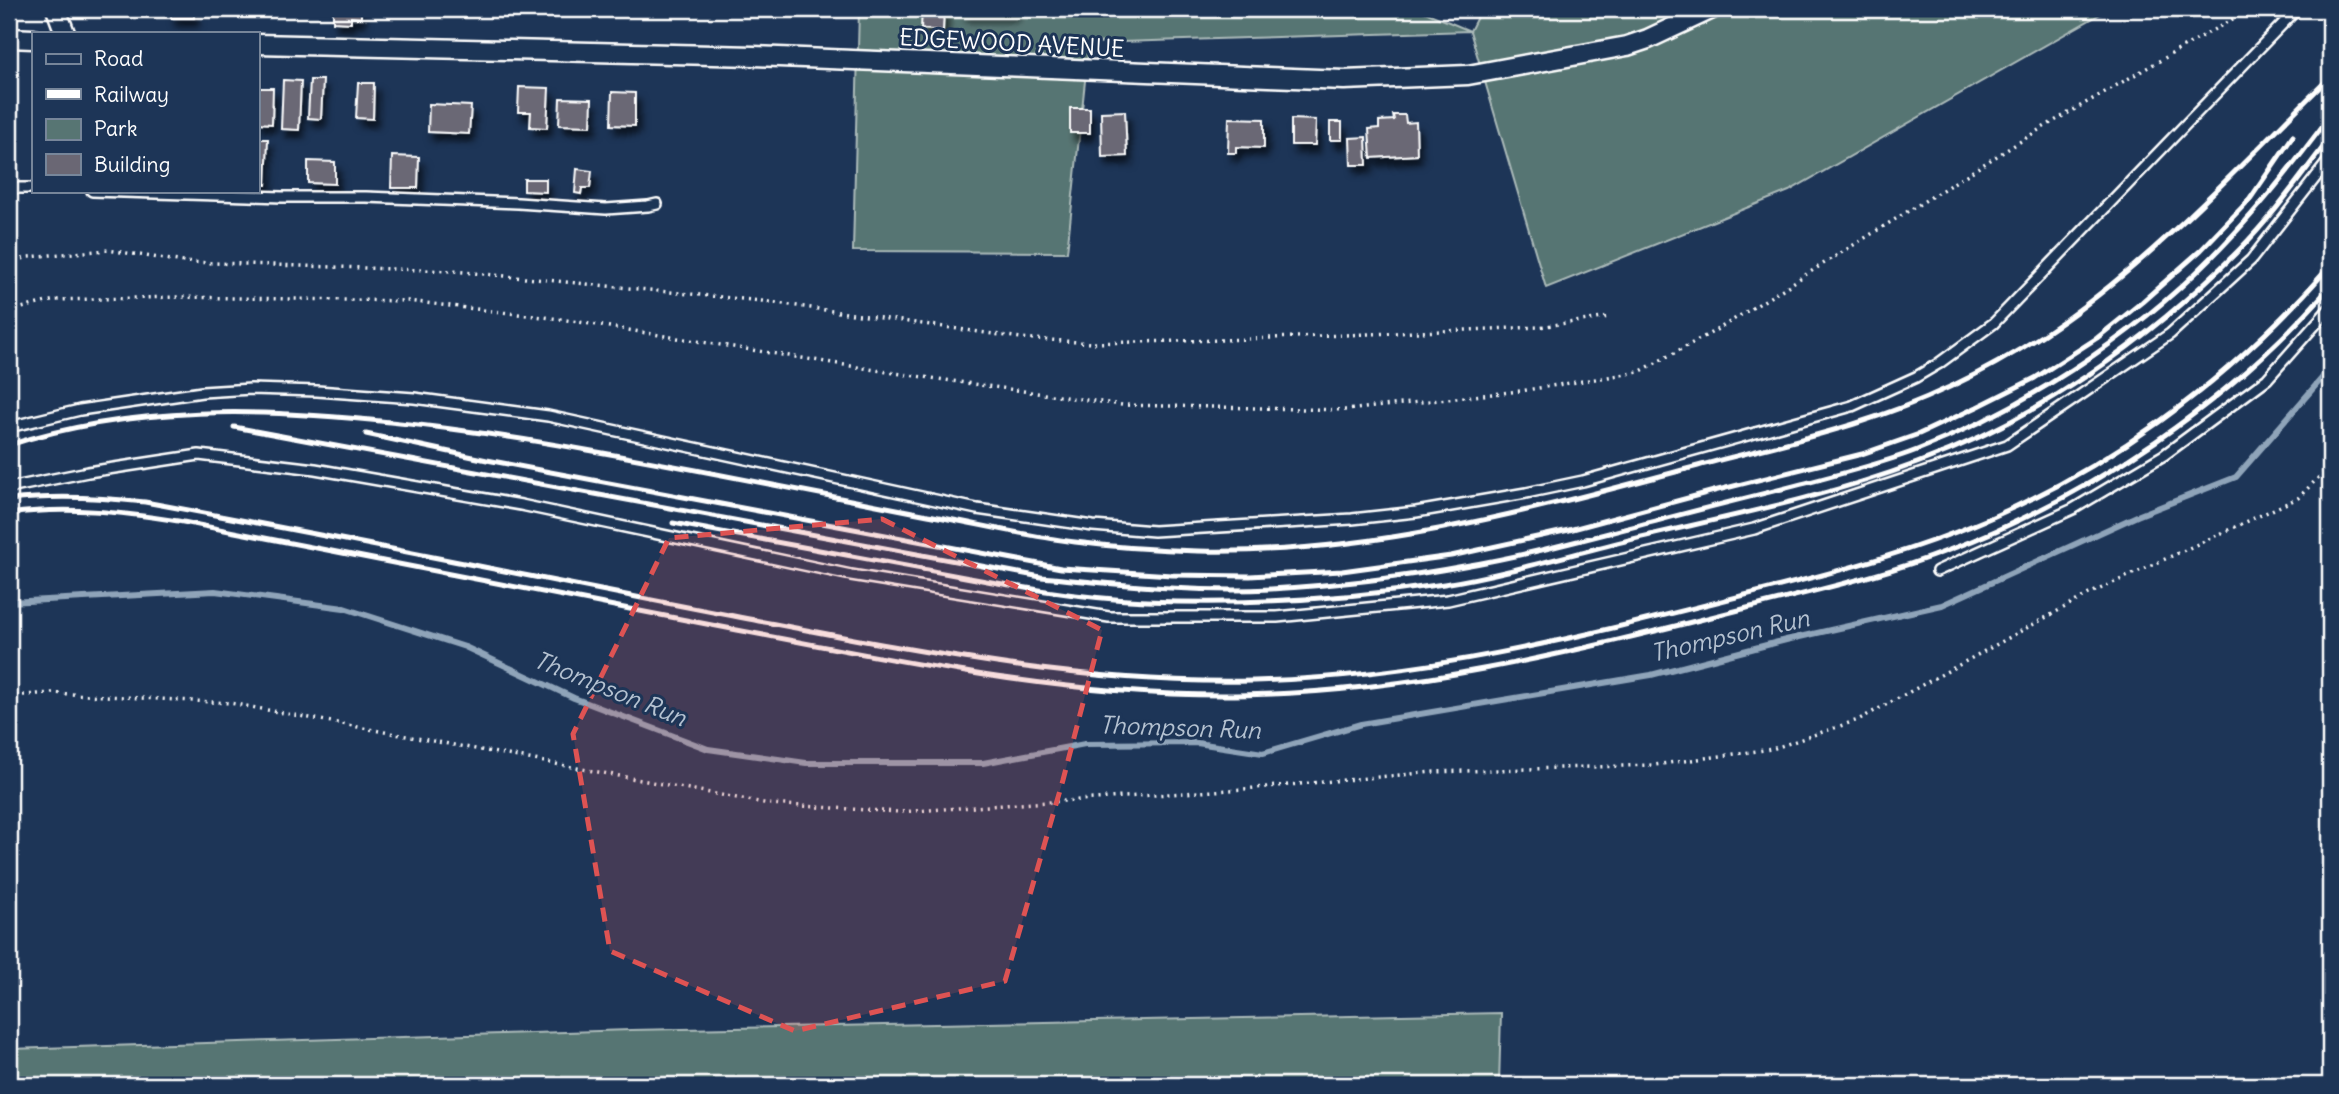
<svg xmlns="http://www.w3.org/2000/svg" width="2339" height="1094" viewBox="0 0 2339 1094" font-family="Delius,sans-serif">
  <style>
    .green { fill: #577573; stroke: #abbab9; stroke-width: 2 }
    .lines { fill: none; stroke-linecap: round; stroke-linejoin: round }
    .stream { stroke: #8fa4b9; stroke-width: 6 }
    .building { fill: #6a6774; stroke: #fff; stroke-width: 2; filter: url(#shadow) }
    .service-casing { stroke: #fff; stroke-width: 14 }
    .minor-casing { stroke: #fff; stroke-width: 23 }
    .path { stroke: #fff; stroke-width: 3.5; stroke-dasharray: 2 5; stroke-linecap: butt }
    .service { stroke: #1d3557; stroke-width: 9 }
    .minor { stroke: #1d3557; stroke-width: 18 }
    .rail { stroke: #fff; stroke-width: 5 }
    .marked { fill: #de5353; fill-opacity: 0.2; stroke: #de5353; stroke-width: 5; stroke-dasharray: 14 9; stroke-linejoin: round }
    .labels { text-anchor: middle; stroke-width: 6; stroke-linejoin: round; paint-order: stroke }
    .street-label { font-size: 23px; fill: #fff; stroke: #1d3557 }
    .water-label { font-size: 24px; font-style: italic; fill: #b5c2d1; stroke: #1d3557 }
  </style>
  <defs>
    <filter id="shadow"><feDropShadow dx="4.5" dy="8" stdDeviation="3.5" flood-color="#0009"/></filter>
  </defs>
  <rect width="100%" height="100%" fill="#1d3557"/>
  <filter id="ink" filterUnits="userSpaceOnUse"><feTurbulence type="fractalNoise" baseFrequency=".0143" numOctaves="2"/><feDisplacementMap in="SourceGraphic" scale="14" xChannelSelector="R" yChannelSelector="G"/><feConvolveMatrix kernelMatrix="1 2 1 2 8 2 1 2 1" color-interpolation-filters="sRGB"/></filter>
  <g filter="url(#ink)">
    <g class="green">
      <polygon points="859,9 1418,9 1470,31 1481,9 2109,9 1789,191 1546,288 1470,31 1089,43 1067,252 853,251"/>
      <polygon points="1501,1013 1499,1085 9,1085 9,1049 631,1030"/>
    </g>
    <g class="lines">
      <polyline class="stream" points="9,602 215,591 344,608 465,647 574,698 708,749 806,763 983,763 1085,744 1197,743 1263,753 1361,724 1651,675 1786,640 1942,605 2137,516 2236,477 2330,369"/>
    </g>
    <g class="building">
      <rect x="171" y="9" width="23" height="9"/>
      <polygon points="333,9 361,9 361,18 351,17 351,23 333,22"/>
      <polygon points="922,9 944,9 943,31 921,29"/>
      <polygon points="963,9 1014,9 1014,13 962,13"/>
      <polygon points="283,80 301,81 299,130 281,129"/>
      <polygon points="310,80 323,80 321,119 308,118"/>
      <polygon points="358,83 374,83 373,119 356,118"/>
      <polygon points="519,87 549,88 547,128 530,127 531,112 518,112"/>
      <polygon points="257,88 273,88 272,124 257,123"/>
      <polygon points="612,92 635,93 635,126 611,125"/>
      <polygon points="560,98 592,99 591,126 559,125"/>
      <polygon points="429,104 471,106 469,134 428,132"/>
      <rect x="1070" y="108" width="20" height="25"/>
      <polygon points="1125,111 1127,156 1102,157 1101,112"/>
      <polygon points="1393,115 1405,115 1406,123 1416,122 1417,155 1371,158 1369,129 1379,128 1379,121 1394,120"/>
      <polygon points="1229,118 1264,119 1264,148 1236,147 1236,153 1228,153"/>
      <polygon points="1291,119 1316,120 1315,145 1291,145"/>
      <rect x="1330" y="122" width="12" height="18"/>
      <polygon points="1366,137 1367,165 1351,165 1350,138"/>
      <polygon points="257,139 268,139 266,185 257,185"/>
      <polygon points="392,156 419,157 418,188 391,188"/>
      <polygon points="308,161 335,162 335,184 308,183"/>
      <polygon points="577,169 592,171 590,188 582,188 581,194 575,193"/>
      <polygon points="524,179 546,179 546,192 524,191"/>
    </g>
    <g class="lines">
      <g class="service-casing">
        <g id="service">
          <polyline points="9,188 33,188"/>
          <polyline points="92,191 282,197 366,197 518,203 606,209 648,206 657,204"/>
          <polyline points="9,427 80,410 202,392 251,389 317,391 414,398 548,416 977,509 1093,526 1154,531 1352,519 1416,512 1526,493 1583,481 1852,406 1916,377 1938,364 1994,323 2297,9"/>
          <polyline points="9,488 88,472 199,455 315,469 521,505 851,575 1109,617 1277,617 1448,600 1754,529 2007,445 2170,334 2251,260 2330,159"/>
          <polyline points="1937,571 2073,509 2164,455 2267,379 2330,308"/>
        </g>
      </g>
      <g class="minor-casing">
        <g id="minor">
          <polyline points="56,9 65,33"/>
          <polyline points="9,38 33,39"/>
          <polyline points="257,44 754,56 1344,80 1468,75 1627,46 1648,39 1712,9"/>
        </g>
      </g>
      <g class="path">
        <polyline points="9,264 28,257 108,250 184,262 453,271 762,301 1021,338 1091,343 1223,340 1539,327 1609,317"/>
        <polyline points="9,311 55,300 179,297 408,301 560,319 888,372 1122,405 1347,410 1520,391 1639,372 1720,328 2042,128 2250,9"/>
        <polyline points="9,696 52,693 230,703 769,804 899,812 1244,789 1434,772 1654,765 1772,749 1858,720 2089,594 2298,498 2330,466"/>
      </g>
      <use href="#service" class="service"/>
      <use href="#minor" class="minor"/>
      <g class="rail">
        <path d="M234,427L1041,577C1117,584 1195,593 1271,589C1336,585 1400,578 1464,566C1530,555 1595,536 1660,520C1709,507 1758,495 1806,483C1843,473 1881,464 1917,450C2019,411 2133,337 2210,259C2254,215 2293,166 2330,116"/>
        <polyline points="366,434 487,460 1061,568 1172,575 1250,576 1342,571 1451,556 1569,530 1714,491 1862,454 1919,434 1977,407 2035,378 2097,338 2142,302 2201,250 2250,199 2293,136"/>
        <path d="M9,445C133,405 262,408 390,422C493,432 595,451 696,470C774,485 851,500 928,515C977,524 1026,536 1075,542C1115,547 1157,550 1198,551C1373,555 1532,510 1698,466C1750,452 1803,440 1854,424C1929,401 2001,365 2065,320C2162,251 2245,160 2330,77"/>
        <path d="M9,500C55,495 99,497 145,502C347,539 547,580 749,619C916,651 1083,685 1254,681C1426,677 1580,637 1745,595C1816,577 1887,559 1956,532C2100,477 2229,382 2330,266"/>
        <path d="M9,514C66,506 121,512 178,521C361,557 544,592 727,628C895,660 1063,697 1235,695C1412,694 1581,650 1751,607C1818,590 1885,575 1949,550C2093,495 2229,403 2330,287"/>
        <path d="M673,523C756,538 839,554 922,569C996,583 1071,598 1146,601C1244,605 1347,599 1444,584C1506,574 1568,555 1629,540C1725,517 1824,498 1917,463C2038,419 2148,341 2239,250C2273,216 2301,176 2330,138"/>
      </g>
    </g>
  </g>
  <path class="marked" d="M882,519L1102,630L1063,780L1005,981L795,1031L610,951L573,734L669,538Z"/>
  <g class="labels">
    <g class="street-label">
      <text transform="translate(1012 43) rotate(3)" y="8">EDGEWOOD AVENUE</text>
    </g>
    <g class="water-label">
      <text transform="translate(1730 636) rotate(-13)" y="8">Thompson Run</text>
      <text transform="translate(610 689) rotate(22)" y="8">Thompson Run</text>
      <text transform="translate(1180 728) rotate(2)" y="8">Thompson Run</text>
    </g>
  </g>
  <rect width="2339" height="1094" fill="none" stroke="#1d3557" stroke-width="35"/>
  <rect x="18" y="18" width="2304" height="1059" fill="none" stroke="#fff" stroke-width="2.5" filter="url(#ink)"/>
  <rect x="32" y="32" width="228" height="161" fill="#1d3557" stroke="#77869a" stroke-width="2"/>
  <rect x="46" y="54" width="35" height="10" fill="#1d3557" stroke="#77869a" stroke-width="2"/>
  <text x="94" y="66" font-size="21" fill="#ffffff">Road</text>
  <rect x="46" y="89" width="35" height="10" fill="#ffffff" stroke="#77869a" stroke-width="2"/>
  <text x="94" y="102" font-size="21" fill="#ffffff">Railway</text>
  <rect x="46" y="119" width="35" height="21" fill="#577573" stroke="#77869a" stroke-width="2"/>
  <text x="94" y="136" font-size="21" fill="#ffffff">Park</text>
  <rect x="46" y="154" width="35" height="21" fill="#6a6774" stroke="#77869a" stroke-width="2"/>
  <text x="94" y="172" font-size="21" fill="#ffffff">Building</text>
</svg>
